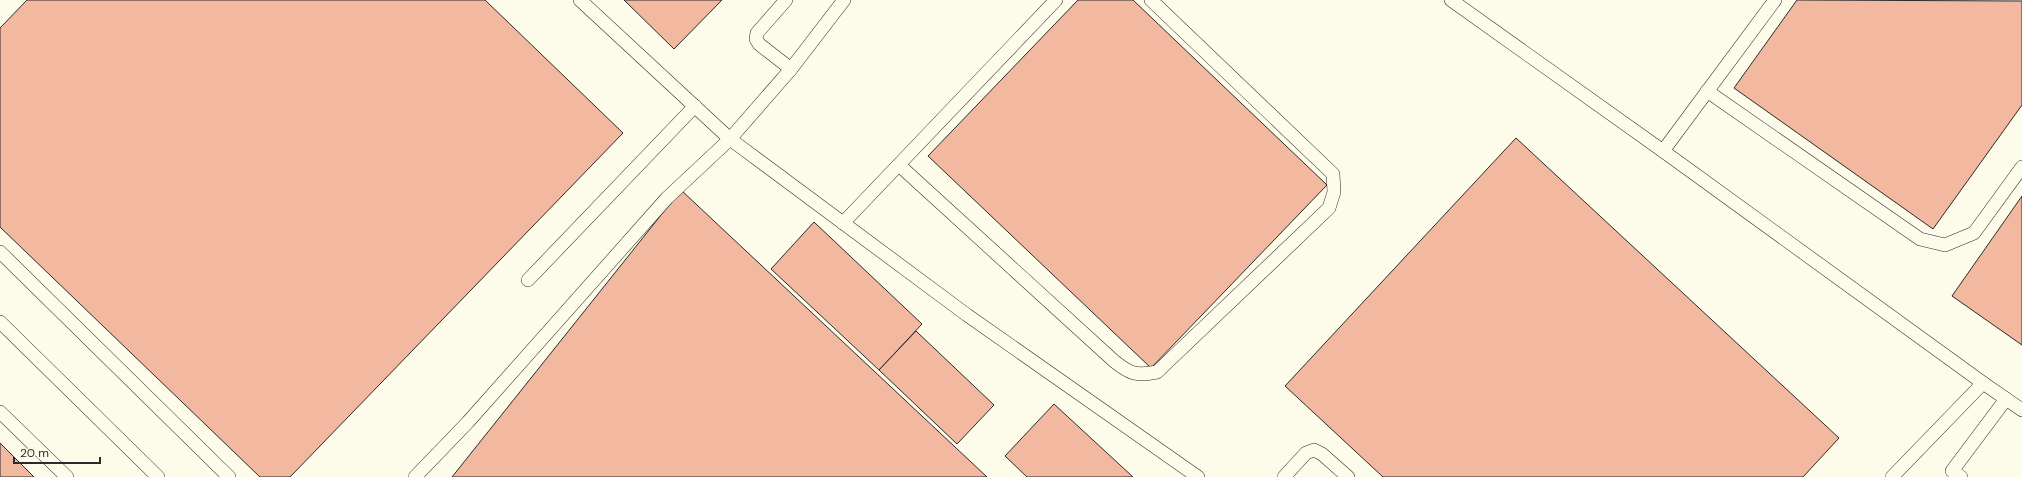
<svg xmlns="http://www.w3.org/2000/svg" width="2022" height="477" viewBox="0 0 2022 477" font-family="'DM Sans',sans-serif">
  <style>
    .building { fill: #f2b8a0; stroke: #2b2b2b }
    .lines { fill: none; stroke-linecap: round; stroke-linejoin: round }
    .lane-casing { stroke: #2b2b2b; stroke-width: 14 }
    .lane { stroke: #fdfbea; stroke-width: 13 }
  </style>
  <rect width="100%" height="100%" fill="#fdfbea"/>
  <g class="building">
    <polygon points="27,0 485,0 623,133 290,477 260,477 0,227 0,28"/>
    <polygon points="624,0 722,0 674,49"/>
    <polygon points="1078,0 1133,0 1327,185 1151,368 928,156"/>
    <polygon points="1797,0 2022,1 2022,105 1933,229 1734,88"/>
    <polygon points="1516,138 1839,438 1803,477 1383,477 1285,386"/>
    <polygon points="681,190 987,477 452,477"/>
    <polygon points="2022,196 2022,345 1952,296"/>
    <polygon points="814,222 922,324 879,370 771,269"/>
    <polygon points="916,331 994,405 957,444 879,370"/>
    <polygon points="1054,404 1133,477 1027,477 1005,456"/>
    <polygon points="0,443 34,477 0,477"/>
  </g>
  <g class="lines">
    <g class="lane-casing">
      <g id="lane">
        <polyline points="580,0 730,139 967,315 1198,477"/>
        <polyline points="786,0 757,33 756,39 759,44 791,69"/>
        <polyline points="1451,0 1663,151 1983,383"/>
        <polyline points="1707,91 1920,239 1945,245 1974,233 2022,167"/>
        <polyline points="1663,151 1775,0"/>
        <path d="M899,165L1114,361C1130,374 1136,376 1157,372L1329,208L1334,192L1333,174L1151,0"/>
        <polyline points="843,223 1056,0"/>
        <polyline points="0,252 229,477"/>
        <polyline points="528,280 695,106"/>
        <polyline points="0,322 158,477"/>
        <polyline points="0,412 67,477"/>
        <polyline points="415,477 468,422 667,198 730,139 791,69 844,0"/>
        <polyline points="1284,477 1306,453 1314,450 1322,454 1348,477"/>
        <polyline points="1892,477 1983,383 2022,410"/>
        <polyline points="1961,477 1952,471 2006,399"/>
      </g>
    </g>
    <use href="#lane" class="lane"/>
  </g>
  <path d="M14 457v6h86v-6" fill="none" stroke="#2b2b2b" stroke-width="2"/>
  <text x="20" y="457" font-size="12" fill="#2b2b2b" stroke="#fdfbea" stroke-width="3" paint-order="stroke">20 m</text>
</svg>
